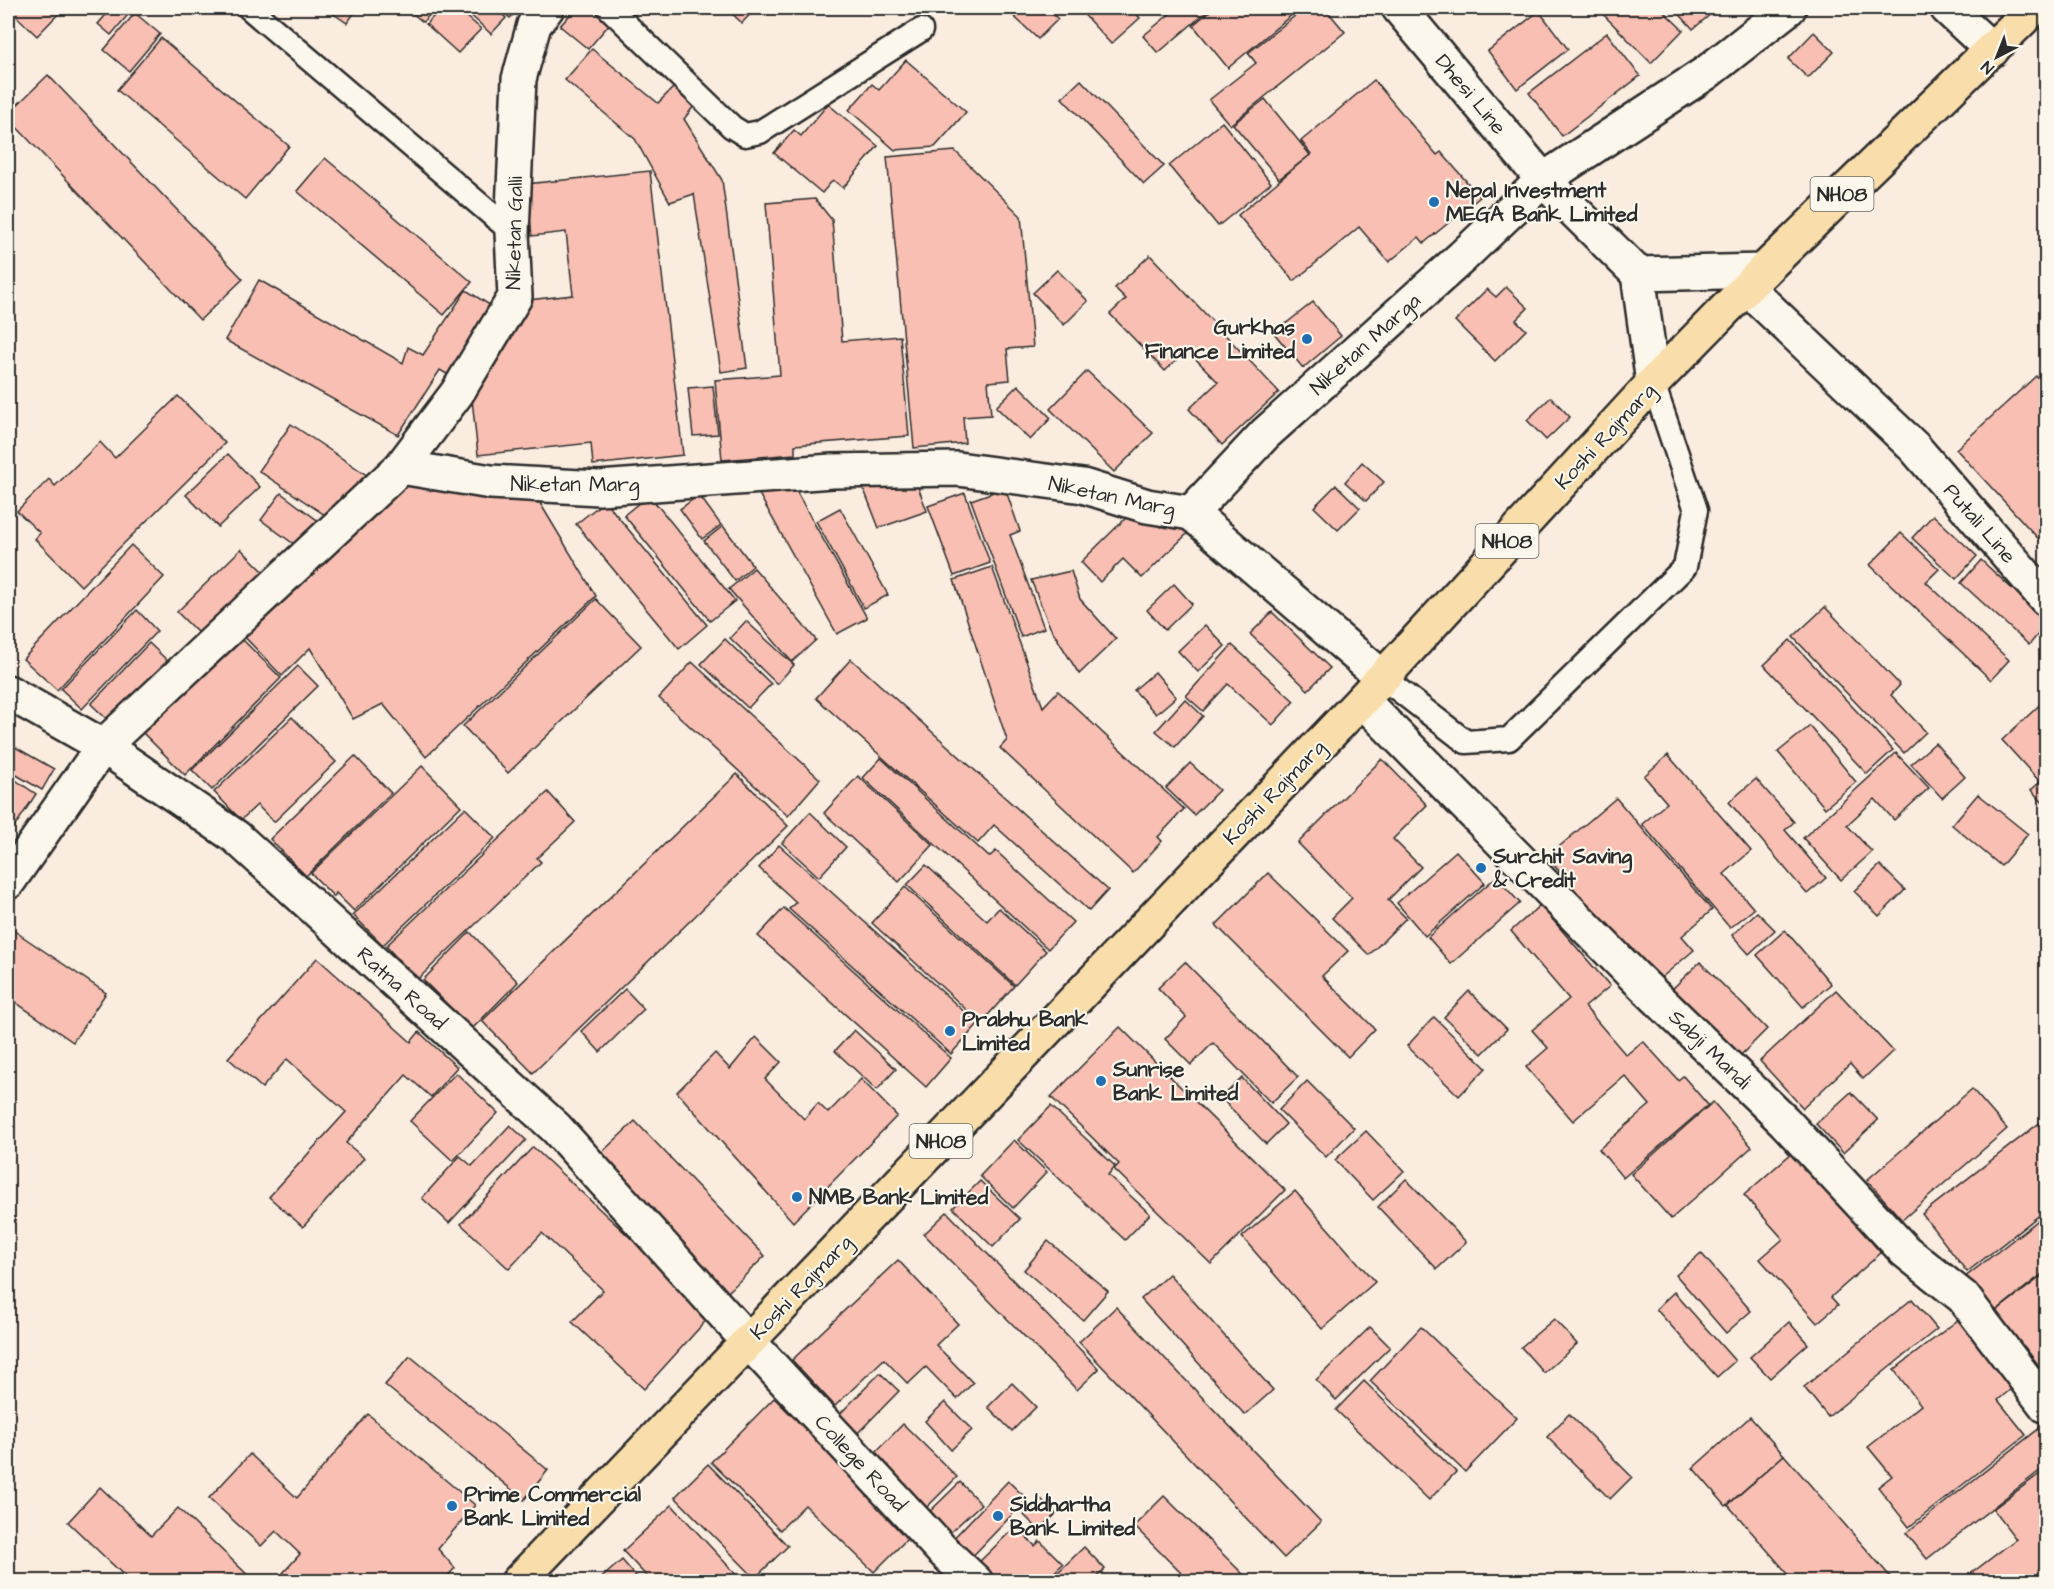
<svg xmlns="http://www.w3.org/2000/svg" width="2054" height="1589" viewBox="0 0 2054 1589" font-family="'Architects Daughter',sans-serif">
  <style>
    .building { fill: #f9bfb2; stroke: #2b2b2b; stroke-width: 1.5 }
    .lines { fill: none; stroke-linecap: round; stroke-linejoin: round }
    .service-casing { stroke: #2b2b2b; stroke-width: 27 }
    .minor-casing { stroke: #2b2b2b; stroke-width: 38 }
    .tertiary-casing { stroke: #2b2b2b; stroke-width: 38 }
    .primary-casing { stroke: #2b2b2b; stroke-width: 38 }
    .service { stroke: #fbf7ec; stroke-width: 22 }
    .minor { stroke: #fbf7ec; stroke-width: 33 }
    .tertiary { stroke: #fbf7ec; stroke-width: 33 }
    .primary { stroke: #f9deab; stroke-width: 33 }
    .poi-dot { fill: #1f6fb2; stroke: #fbf7ec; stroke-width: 2 }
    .labels { text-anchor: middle; stroke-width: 4.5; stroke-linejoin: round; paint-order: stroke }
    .shield { fill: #fbf7ec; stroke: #696865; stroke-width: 1.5 }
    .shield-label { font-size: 20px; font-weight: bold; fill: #2b2b2b }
    .street-label { font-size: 21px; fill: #2b2b2b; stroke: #fbf7ec }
    .poi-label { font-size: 21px; font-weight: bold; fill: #2b2b2b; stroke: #fbf7ec; text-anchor: start }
  </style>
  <rect width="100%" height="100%" fill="#fbece0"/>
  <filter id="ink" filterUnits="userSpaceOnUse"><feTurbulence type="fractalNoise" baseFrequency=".0167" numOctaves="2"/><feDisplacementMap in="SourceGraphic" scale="12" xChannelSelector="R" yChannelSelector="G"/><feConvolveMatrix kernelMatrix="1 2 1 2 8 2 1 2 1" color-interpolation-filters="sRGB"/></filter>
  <g filter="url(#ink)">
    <g class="building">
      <polygon points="16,8 57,8 61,11 37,36 12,12"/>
      <polygon points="112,8 128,8 132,10 111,35 98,24"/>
      <polygon points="325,8 358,8 347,23"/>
      <polygon points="406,8 436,8 423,22"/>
      <polygon points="442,8 457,8 481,29 458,53 426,24"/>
      <polygon points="463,8 495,8 506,18 491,34"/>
      <polygon points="498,8 519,8 510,18"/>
      <polygon points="576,8 597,8 612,21 588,49 560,26"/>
      <polygon points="726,8 756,8 742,23"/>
      <polygon points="1005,8 1046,8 1058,19 1038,39"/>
      <polygon points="1078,8 1131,8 1140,18 1111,44"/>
      <polygon points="1177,8 1211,8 1158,53 1143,36"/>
      <polygon points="1214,8 1300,8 1228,68 1193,25"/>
      <polygon points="1305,8 1325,8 1345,32 1230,125 1209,100 1256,63 1248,53"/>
      <polygon points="1597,8 1660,8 1683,30 1651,63"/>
      <polygon points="1674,8 1718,8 1693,29"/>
      <polygon points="1539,11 1568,49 1517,89 1488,51"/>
      <polygon points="135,13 160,34 129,71 104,50"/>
      <polygon points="1814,32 1834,52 1808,78 1788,59"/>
      <polygon points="1607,33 1640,76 1562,136 1529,93"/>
      <polygon points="161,38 289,146 245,199 117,90"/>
      <polygon points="592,49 658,103 677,84 697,102 684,119 722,180 747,368 721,372 694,194 670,202 635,139 565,80"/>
      <polygon points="906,60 966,112 935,147 895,150 849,110 872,84 879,90"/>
      <polygon points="48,75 243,279 200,320 8,118 8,114"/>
      <polygon points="1081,80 1164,166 1144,184 1062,98"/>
      <polygon points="1374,80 1437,155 1441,152 1480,197 1424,243 1419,237 1389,262 1359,227 1294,281 1238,215 1311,154 1301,141"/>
      <polygon points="1265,99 1310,155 1279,179 1233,124"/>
      <polygon points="828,104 878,146 843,188 833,180 822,193 774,153 794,130 801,136"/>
      <polygon points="1222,122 1271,183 1218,226 1169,166"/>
      <polygon points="955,151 1021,216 1033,347 1007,349 1010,380 988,382 991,415 963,417 965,443 914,448 887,157"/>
      <polygon points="325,158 472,282 444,315 297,191"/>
      <polygon points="650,171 683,455 593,465 591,443 478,455 472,399 528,300 573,295 566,232 532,236 526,184"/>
      <polygon points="815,199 832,220 842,341 900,336 909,436 795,445 795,454 722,460 715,380 780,375 766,203"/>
      <polygon points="1150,255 1279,392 1222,445 1189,409 1218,382 1187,350 1165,371 1110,314 1126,299 1115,288"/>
      <polygon points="1057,270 1088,301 1064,325 1033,293"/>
      <polygon points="259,280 403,363 408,347 423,355 466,290 496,309 452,377 440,370 398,435 225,340"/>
      <polygon points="1506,287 1528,308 1516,320 1526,330 1495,361 1455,321 1487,289 1496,297"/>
      <polygon points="1313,302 1341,336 1303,368 1274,333"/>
      <polygon points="1087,371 1153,433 1114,472 1050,409"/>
      <polygon points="2036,376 2046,387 2046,547 1956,449"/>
      <polygon points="1018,385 1051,418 1030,440 996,407"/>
      <polygon points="713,386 718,434 693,436 688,388"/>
      <polygon points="178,396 225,443 81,586 35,539 40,533 17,511 49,479 55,486 100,442 115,458"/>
      <polygon points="1551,397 1570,417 1546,440 1527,420"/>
      <polygon points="291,424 368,476 351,501 342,495 328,517 259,471"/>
      <polygon points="228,454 260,487 218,527 186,495"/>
      <polygon points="1362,462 1384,482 1366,501 1345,482"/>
      <polygon points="399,478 540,503 596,596 426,757 383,704 353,719 310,648 282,676 240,632"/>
      <polygon points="917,484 927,511 879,528 863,487"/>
      <polygon points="1336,485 1360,508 1338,530 1314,507"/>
      <polygon points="1005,488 1020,531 1010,535 1044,628 1021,637 971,500"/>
      <polygon points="795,489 867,618 837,634 759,494"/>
      <polygon points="281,493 321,523 302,550 261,520"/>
      <polygon points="965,493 990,563 954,576 928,506"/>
      <polygon points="649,495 735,601 710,621 624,515"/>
      <polygon points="699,495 721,525 702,539 680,509"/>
      <polygon points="605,501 707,625 679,649 576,524"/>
      <polygon points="1138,506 1160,527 1172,516 1189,532 1142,578 1123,559 1100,582 1081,562"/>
      <polygon points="840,508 888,595 864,608 816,521"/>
      <polygon points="1933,515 1977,556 1956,579 1912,538"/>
      <polygon points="723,526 753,566 735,581 704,541"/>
      <polygon points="1901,533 1939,569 1926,582 2009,660 1991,680 1870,565"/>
      <polygon points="131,545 164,577 57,690 23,659"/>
      <polygon points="241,549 269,577 204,639 177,612"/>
      <polygon points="1981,560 2046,620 2046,625 2029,645 1961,583"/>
      <polygon points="992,567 1043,707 1058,691 1184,809 1158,837 1162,841 1133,873 1000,748 1007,740 954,580"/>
      <polygon points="754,568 816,640 792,662 729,589"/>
      <polygon points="1071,571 1080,599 1116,639 1079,674 1050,627 1031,580"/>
      <polygon points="1174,584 1192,604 1165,630 1147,610"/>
      <polygon points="596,599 641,646 508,773 463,726"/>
      <polygon points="1825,607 1900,685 1891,695 1926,732 1904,753 1793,637"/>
      <polygon points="137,610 157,631 82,709 61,689"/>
      <polygon points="1272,612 1330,668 1308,690 1250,634"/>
      <polygon points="746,621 794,665 777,684 730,638"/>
      <polygon points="1205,625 1225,646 1198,672 1178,651"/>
      <polygon points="234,631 281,678 185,775 138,728"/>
      <polygon points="725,639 771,684 748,708 701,664"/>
      <polygon points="1790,640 1893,750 1867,774 1764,665"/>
      <polygon points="149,643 173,666 115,727 91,704"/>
      <polygon points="1232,645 1294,701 1273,725 1228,684 1203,711 1186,696"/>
      <polygon points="851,659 1108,890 1089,911 994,825 978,843 816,698"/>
      <polygon points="692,662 820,779 788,816 659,698"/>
      <polygon points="298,666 318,686 212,790 192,770"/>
      <polygon points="1155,672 1176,697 1156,714 1134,690"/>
      <polygon points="1185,699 1203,716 1175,747 1156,731"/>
      <polygon points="2046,699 2046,806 2031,790 2040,782 2002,740"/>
      <polygon points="292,717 336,762 274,822 257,805 241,820 214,792"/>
      <polygon points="1810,726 1856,782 1825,808 1778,752"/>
      <polygon points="8,743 54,769 42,790 8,770"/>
      <polygon points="1935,743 1965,777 1942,798 1911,764"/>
      <polygon points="1896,753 1929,788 1894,820 1875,799 1847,825 1872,852 1841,880 1803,838"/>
      <polygon points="1668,755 1751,851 1724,874 1754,909 1730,928 1642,824 1667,803 1644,776"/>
      <polygon points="355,756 391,793 306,876 270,839"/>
      <polygon points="881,758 989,857 996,851 1073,922 1048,949 863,778"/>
      <polygon points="1382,759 1427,805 1393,839 1421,867 1388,900 1406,918 1369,955 1332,918 1352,898 1298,843"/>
      <polygon points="1190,763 1219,790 1194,815 1166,788"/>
      <polygon points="422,766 461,806 354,911 336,893 334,897 311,873"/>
      <polygon points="737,774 788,826 533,1073 482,1021"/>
      <polygon points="8,775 36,794 8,837"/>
      <polygon points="858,776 933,845 899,882 824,813"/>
      <polygon points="1756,779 1794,822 1785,830 1826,878 1807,894 1729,802"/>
      <polygon points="548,792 575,822 537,858 541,862 417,980 386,946"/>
      <polygon points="1978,794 2028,834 2001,866 1952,825"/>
      <polygon points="1616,798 1712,910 1682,936 1694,950 1655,983 1547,857"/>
      <polygon points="465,808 495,838 383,945 353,915"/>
      <polygon points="810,812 846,847 819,877 782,843"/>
      <polygon points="779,845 978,1024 951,1054 789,909 796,902 759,868"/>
      <polygon points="1456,851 1485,883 1425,936 1397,903"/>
      <polygon points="926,865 987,921 999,908 1046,951 1015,985 907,885"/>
      <polygon points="1880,865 1905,890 1879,916 1854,891"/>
      <polygon points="1268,873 1348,951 1322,976 1375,1029 1348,1057 1216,925"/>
      <polygon points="1496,877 1520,903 1451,964 1428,937"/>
      <polygon points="905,887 1014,986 981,1023 872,923"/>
      <polygon points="1540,905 1610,986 1585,1007 1626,1055 1643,1041 1678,1080 1683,1076 1708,1105 1623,1178 1599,1149 1650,1105 1625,1076 1573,1121 1526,1067 1548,1048 1532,1030 1569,999 1511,931"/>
      <polygon points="784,908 951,1058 926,1087 758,936"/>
      <polygon points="1757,912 1775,930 1749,954 1732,935"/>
      <polygon points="10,928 106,993 73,1042 8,997 8,933"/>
      <polygon points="1785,930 1831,984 1803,1007 1757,955"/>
      <polygon points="470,932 518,982 472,1029 423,980"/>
      <polygon points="317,958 411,1042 419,1032 457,1067 431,1097 406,1075 346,1143 364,1158 303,1227 269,1197 346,1112 287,1059 262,1088 228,1058"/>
      <polygon points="1185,962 1298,1077 1271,1103 1213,1043 1191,1065 1165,1039 1186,1017 1158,988"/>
      <polygon points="1700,962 1767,1029 1736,1060 1668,993"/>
      <polygon points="625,989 644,1009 600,1052 581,1031"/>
      <polygon points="1836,990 1893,1051 1863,1079 1850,1064 1803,1108 1760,1061"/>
      <polygon points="1469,991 1507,1029 1482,1054 1444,1017"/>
      <polygon points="1434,1017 1486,1068 1459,1096 1407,1046"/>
      <polygon points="1120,1027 1285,1190 1211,1264 1114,1169 1119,1164 1051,1097"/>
      <polygon points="854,1030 896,1069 877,1090 835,1051"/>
      <polygon points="756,1037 781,1062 765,1079 804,1119 818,1103 828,1113 861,1079 897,1116 793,1222 677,1092 715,1053 730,1069"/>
      <polygon points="2046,1070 2046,1085 2039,1078"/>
      <polygon points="456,1073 498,1113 453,1161 410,1121"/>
      <polygon points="1242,1078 1286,1124 1266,1144 1221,1098"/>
      <polygon points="1307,1081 1354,1128 1326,1157 1279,1110"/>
      <polygon points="1972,1089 2007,1129 1902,1220 1867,1180"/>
      <polygon points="1851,1092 1878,1120 1843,1153 1816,1124"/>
      <polygon points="1713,1102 1752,1147 1671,1219 1631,1174"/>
      <polygon points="1051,1106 1115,1166 1108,1175 1150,1214 1125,1240 1018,1140"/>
      <polygon points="635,1121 765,1256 727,1293 597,1157"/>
      <polygon points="2042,1121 2046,1126 2046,1210 1967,1272 1922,1214"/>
      <polygon points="510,1125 526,1140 449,1223 422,1198 460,1156 472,1166"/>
      <polygon points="1366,1131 1404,1171 1373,1200 1335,1160"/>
      <polygon points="1014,1140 1047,1172 1013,1208 980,1176"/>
      <polygon points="533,1147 712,1314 644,1389 572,1322 603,1290 542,1233 509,1269 461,1224"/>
      <polygon points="1793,1152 1881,1253 1831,1297 1838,1305 1817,1323 1760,1259 1783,1239 1744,1195"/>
      <polygon points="1406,1179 1466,1242 1437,1269 1378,1207"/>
      <polygon points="980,1181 1020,1219 993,1247 953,1208"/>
      <polygon points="1295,1191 1375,1282 1322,1329 1242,1237"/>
      <polygon points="947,1212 1099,1369 1077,1390 924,1234"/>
      <polygon points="2046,1214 2046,1271 1992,1314 1964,1278"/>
      <polygon points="1048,1241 1108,1291 1083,1320 1024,1270"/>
      <polygon points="1701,1253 1751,1311 1726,1333 1676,1275"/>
      <polygon points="898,1260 958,1324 936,1345 973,1383 957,1399 926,1367 908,1384 884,1359 835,1406 792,1360"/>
      <polygon points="2046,1273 2046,1375 2024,1346 2019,1350 1991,1315"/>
      <polygon points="1169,1274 1273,1390 1245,1415 1141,1299"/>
      <polygon points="1674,1292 1735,1361 1717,1377 1656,1309"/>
      <polygon points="1912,1299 1937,1329 1828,1417 1804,1387"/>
      <polygon points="1116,1307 1321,1522 1284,1558 1079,1342"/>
      <polygon points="1963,1316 2017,1384 1998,1400 2026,1435 1909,1527 1878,1487 1892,1476 1868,1447 1921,1405 1894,1370"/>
      <polygon points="1554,1319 1577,1344 1544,1373 1521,1347"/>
      <polygon points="1789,1322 1808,1344 1770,1378 1750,1357"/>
      <polygon points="1370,1327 1390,1347 1336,1400 1316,1380"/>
      <polygon points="1421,1327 1517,1418 1465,1472 1370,1381"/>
      <polygon points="410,1356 548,1470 524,1500 385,1385"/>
      <polygon points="880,1373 899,1391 849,1442 831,1423"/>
      <polygon points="1364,1381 1456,1472 1429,1500 1336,1410"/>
      <polygon points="1012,1383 1036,1407 1012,1431 988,1407"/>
      <polygon points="774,1398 912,1534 874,1572 805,1505 780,1530 711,1462"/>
      <polygon points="945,1402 972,1430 951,1450 925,1421"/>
      <polygon points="368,1414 475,1505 438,1549 455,1568 442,1582 292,1582 283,1573 300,1554 276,1531 261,1546 209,1498 250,1454 297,1498"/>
      <polygon points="1569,1414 1632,1477 1610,1499 1547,1437"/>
      <polygon points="1750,1417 1784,1455 1726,1506 1693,1468"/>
      <polygon points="903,1424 957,1477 922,1512 869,1459"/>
      <polygon points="2041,1427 2046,1434 2046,1466 1927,1559 1906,1533"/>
      <polygon points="1784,1455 1895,1582 1795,1582 1728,1505"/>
      <polygon points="708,1464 788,1546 755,1578 675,1497"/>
      <polygon points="2046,1469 2046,1582 1960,1582 2016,1539 1993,1509"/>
      <polygon points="1008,1481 1027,1499 967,1562 948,1544"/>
      <polygon points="960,1482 981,1504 942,1540 922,1519"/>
      <polygon points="100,1487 151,1536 178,1508 255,1582 131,1582 68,1522"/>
      <polygon points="1164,1496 1251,1582 1190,1582 1134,1526"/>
      <polygon points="1041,1499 1056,1514 1039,1530 1024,1515"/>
      <polygon points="672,1505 743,1582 652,1582 623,1551"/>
      <polygon points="1016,1526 1035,1546 1040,1541 1063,1564 1044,1582 990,1582 975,1566"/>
      <polygon points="1084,1547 1105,1569 1093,1582 1048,1582"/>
      <polygon points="622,1560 641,1582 597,1582"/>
    </g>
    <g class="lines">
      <g class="service-casing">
        <g id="service">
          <polyline points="249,8 512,232"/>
          <polyline points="609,8 732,127 745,135 760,132 921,30"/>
          <polyline points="1382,677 1466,742 1509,739 1685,567 1696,510 1653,383"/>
        </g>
      </g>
      <g class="minor-casing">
        <g id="minor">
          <polyline points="1399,8 1543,180 1638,274 1653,383"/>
          <polyline points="1947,8 1992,50"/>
          <polyline points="1638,274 1763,271"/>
          <polyline points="1747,288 1914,447 2046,599"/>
          <polyline points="401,467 457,393 515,297 512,232 519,79 534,25 547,8"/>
          <polyline points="1191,513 1265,434 1462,257 1543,180 1706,73 1789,8"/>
          <polyline points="1191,513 1382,677"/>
          <polyline points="1362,700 1635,977 1784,1121 1905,1251 1963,1297 2046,1406"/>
          <polyline points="8,882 103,746 401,467 491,482 599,488 832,471 958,469 1083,486 1147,506 1191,513"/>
          <polyline points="749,1342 941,1549 976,1582"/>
        </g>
      </g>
      <g class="tertiary-casing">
        <polyline id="tertiary" points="8,692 103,746 236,837 556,1128 749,1342"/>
      </g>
      <g class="primary-casing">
        <polyline id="primary" points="518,1582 1362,700 1653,383 1763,271 2034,8"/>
      </g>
      <use href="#service" class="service"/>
      <use href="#minor" class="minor"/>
      <use href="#tertiary" class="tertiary"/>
      <use href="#primary" class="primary"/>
    </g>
  </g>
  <g class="poi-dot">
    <circle cx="1434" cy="202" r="6"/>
    <circle cx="1307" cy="339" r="6"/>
    <circle cx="1481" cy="868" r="6"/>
    <circle cx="950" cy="1031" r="6"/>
    <circle cx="1101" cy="1081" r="6"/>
    <circle cx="797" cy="1197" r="6"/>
    <circle cx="452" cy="1506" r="6"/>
    <circle cx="998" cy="1516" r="6"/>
  </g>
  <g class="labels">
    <g class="shield">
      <rect x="1810.5" y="177" width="63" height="34" rx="4.5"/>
      <rect x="1475.5" y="524" width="63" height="34" rx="4.5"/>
      <rect x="909.5" y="1124" width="63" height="34" rx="4.5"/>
    </g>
    <g class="shield-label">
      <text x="1842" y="201">NH08</text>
      <text x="1507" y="548">NH08</text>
      <text x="941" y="1148">NH08</text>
    </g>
    <g class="street-label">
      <text transform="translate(1471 94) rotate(50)" y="7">Dhesi Line</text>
      <text transform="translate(514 233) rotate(-89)" y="7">Niketan Galli</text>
      <text transform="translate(1365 344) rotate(-42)" y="7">Niketan Marga</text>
      <text transform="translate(1605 436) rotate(-47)" y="7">Koshi Rajmarg</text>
      <text x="575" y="491">Niketan Marg</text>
      <text transform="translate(1112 496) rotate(12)" y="7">Niketan Marg</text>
      <text transform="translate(1980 523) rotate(49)" y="7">Putali Line</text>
      <text transform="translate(1274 792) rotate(-46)" y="7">Koshi Rajmarg</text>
      <text transform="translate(402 988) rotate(42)" y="7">Ratna Road</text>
      <text transform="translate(1710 1049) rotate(44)" y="7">Sabji Mandi</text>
      <text transform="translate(801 1287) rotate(-46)" y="7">Koshi Rajmarg</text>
      <text transform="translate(861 1463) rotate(47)" y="7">College Road</text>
    </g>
    <g class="poi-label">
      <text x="1446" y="197">Nepal Investment<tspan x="1446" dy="24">MEGA Bank Limited</tspan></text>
      <text x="1295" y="334" text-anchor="end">Gurkhas<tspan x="1295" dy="24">Finance Limited</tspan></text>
      <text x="1493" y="863">Surchit Saving<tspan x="1493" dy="24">&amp; Credit</tspan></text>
      <text x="962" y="1026">Prabhu Bank<tspan x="962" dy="24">Limited</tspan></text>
      <text x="1113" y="1076">Sunrise<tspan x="1113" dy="24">Bank Limited</tspan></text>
      <text x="809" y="1204">NMB Bank Limited</text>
      <text x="464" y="1501">Prime Commercial<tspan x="464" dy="24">Bank Limited</tspan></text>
      <text x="1010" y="1511">Siddhartha<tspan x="1010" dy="24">Bank Limited</tspan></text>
    </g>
  </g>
  <rect width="2054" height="1589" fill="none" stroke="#fbf7ec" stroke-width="30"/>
  <rect x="15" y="15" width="2024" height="1559" fill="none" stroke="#2b2b2b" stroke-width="2" filter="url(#ink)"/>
  <g transform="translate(1997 57) rotate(222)" stroke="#fbf7ec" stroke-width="4.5" paint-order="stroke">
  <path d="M0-4.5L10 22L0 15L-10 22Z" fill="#2b2b2b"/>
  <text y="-9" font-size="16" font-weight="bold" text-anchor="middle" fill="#2b2b2b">N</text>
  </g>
</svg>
